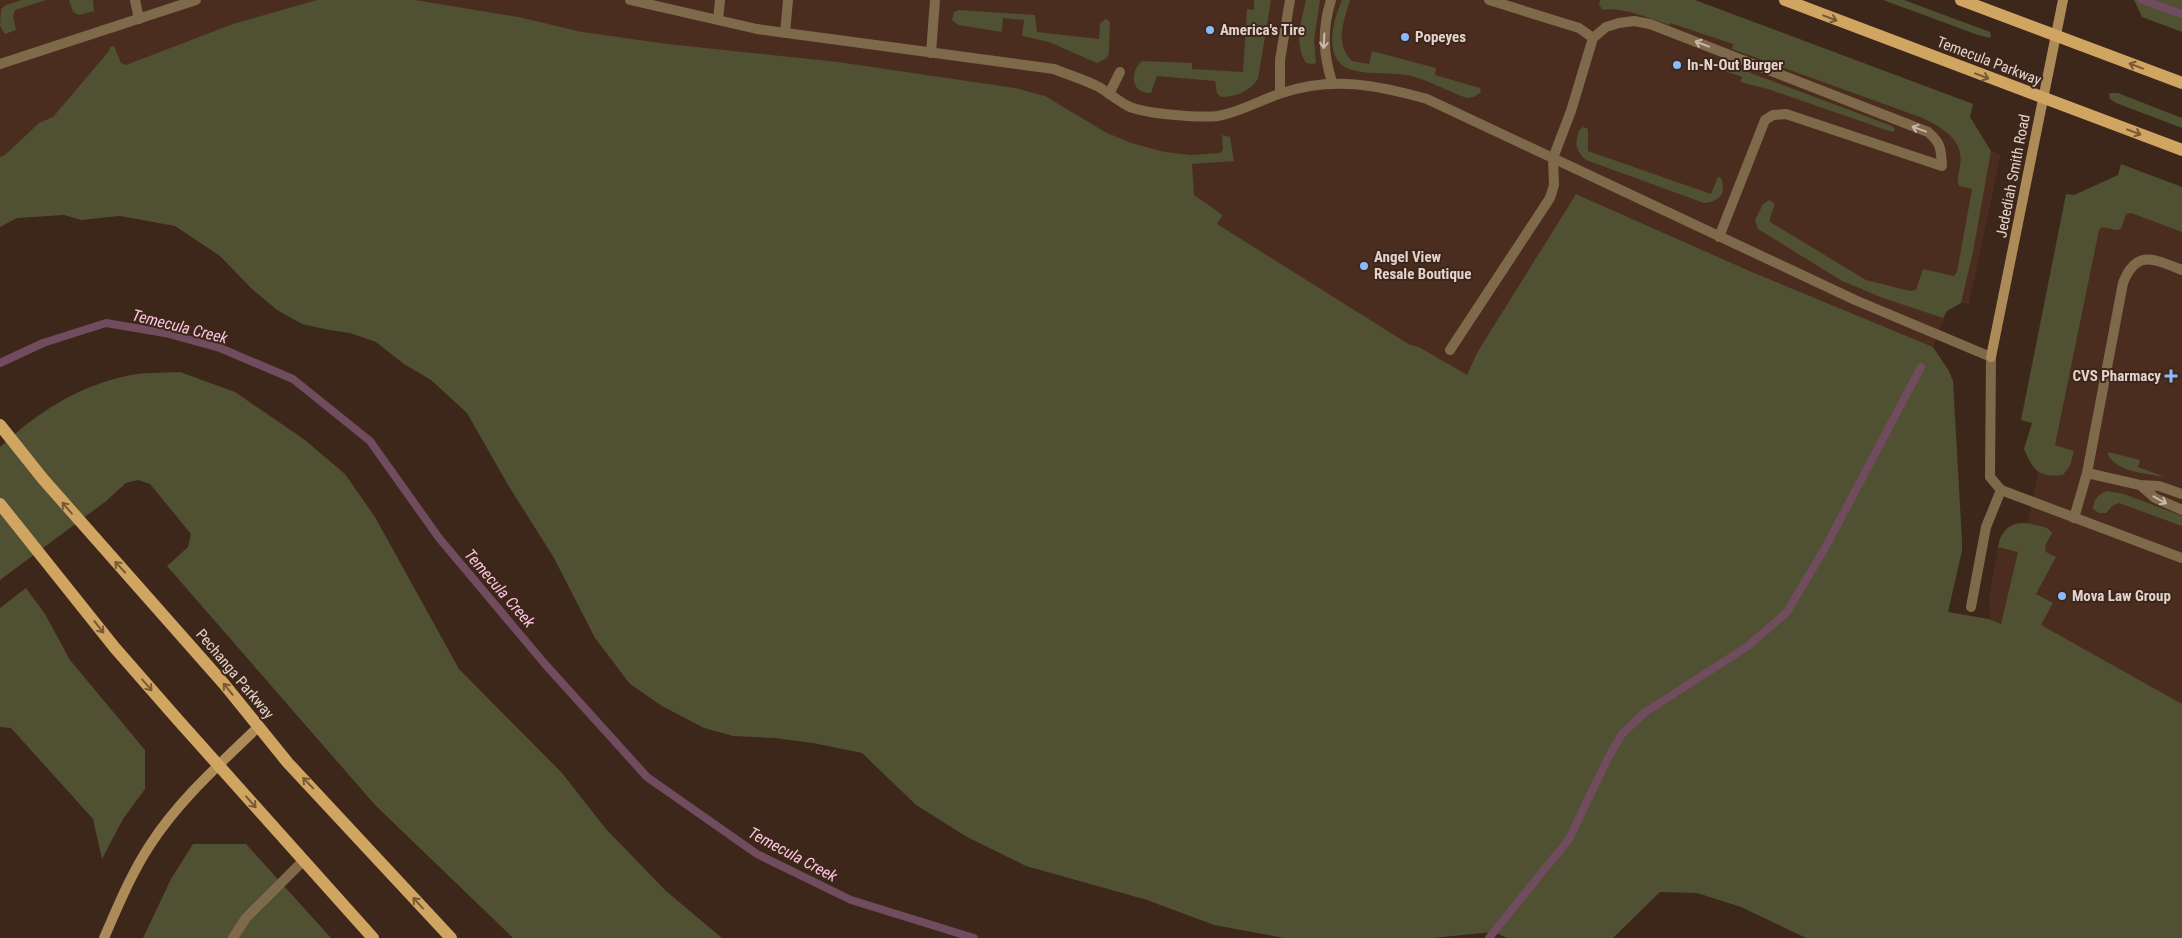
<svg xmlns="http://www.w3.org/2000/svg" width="2182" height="938" viewBox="0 0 2182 938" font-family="'Roboto Condensed',sans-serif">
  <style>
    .built { fill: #4a2d1e }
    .green { fill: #505032 }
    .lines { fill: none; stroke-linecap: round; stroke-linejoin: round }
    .stream { stroke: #714c5f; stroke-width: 8 }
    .lane { stroke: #7e694a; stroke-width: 10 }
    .secondary { stroke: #ac8b58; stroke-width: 10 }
    .primary { stroke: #d0a562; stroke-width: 12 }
    .oneway { stroke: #785937 }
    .oneway2 { stroke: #cab8ac }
    .poi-dot { fill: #8abafc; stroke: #3d261a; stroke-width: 2 }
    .labels { text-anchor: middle; stroke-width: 4; stroke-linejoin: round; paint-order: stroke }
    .poi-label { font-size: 15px; font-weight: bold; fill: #e3d3cc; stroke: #3d261a; text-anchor: start }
    .street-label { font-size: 15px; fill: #e3d3cc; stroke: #3d261a }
    .water-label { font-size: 16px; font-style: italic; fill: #fac4de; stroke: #3d261a }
  </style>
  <rect width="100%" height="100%" fill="#3d261a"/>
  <g class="built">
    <polygon points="0,0 1695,0 1973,104 1970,117 1991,151 2001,154 1969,304 1961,303 1947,311 1933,347 1752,272 1577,194 1463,390 1061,138 17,218 0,227"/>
    <polygon points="2120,204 2182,226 2182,725 1990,619 1989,597 2000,537 2006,528 2015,523 2028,522 2038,473 2030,463 2024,449 2092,221"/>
  </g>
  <g class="green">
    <polygon points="22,0 46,0 15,10 13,16 16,30 5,34 0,26 1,9 6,5"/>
    <polygon points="69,0 93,0 94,11 79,15 73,12"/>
    <path d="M317,0H415L518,17L582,32L668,44L838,62L1015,88L1045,96L1105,132L1131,143L1165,152L1191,155L1220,153L1223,150L1222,135L1230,137L1234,161L1192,164L1194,195L1221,214L1222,216L1217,224L1410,345L1419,347L1467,375L1477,353L1576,194L1752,272L1933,347L1949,371L1953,381L1962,540V551L1948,612L1989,619L2001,624L2018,552L1998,547C2002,526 2015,520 2035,525C2042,526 2048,527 2052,533L2045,546L2046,552L2056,557L2036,594L2053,603L2041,625L2182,704V938H1806L1741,907L1697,893L1660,892L1613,938H1507L1494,932L1432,938H1284L1214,925L1147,900L1026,866L967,837L916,805L862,753L813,743L774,738L733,736L704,728L662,706L630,684L595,638L554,558L508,485L467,413L431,380L404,364L376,342L350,333L329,330L302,324L277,310L251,288L220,256L175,226L120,216L81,220L64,215L17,218L0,227V157L5,155L39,123L53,117L109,51L110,47L114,46L121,63L126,65L233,24Z"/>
    <path d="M1254,0H1271L1258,79C1249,91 1237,97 1221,97L1217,93L1215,81L1157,76L1151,93C1131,94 1129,72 1142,61L1192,63V69L1243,72L1247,9L1254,10Z"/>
    <path d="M1306,0H1320L1314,40L1316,63L1312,64L1306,63C1294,43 1301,22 1306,0Z"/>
    <path d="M1342,0H1350C1344,21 1334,43 1352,61L1369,64L1372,51L1436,68L1435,75L1480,88L1481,92L1474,97L1467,98C1446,91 1428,79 1406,75C1389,72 1369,75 1352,70C1322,61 1333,21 1342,0Z"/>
    <path d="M1600,0H1695L1973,104L1970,117L1991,151L1973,252L1961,303L1947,311L1943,318L1883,298L1842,281L1758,229L1755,220L1763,204L1769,200L1774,203C1775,210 1769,215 1770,222L1866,280L1910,291L1916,290L1923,269L1954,276L1957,272L1972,189L1959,186C1956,179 1959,173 1960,166C1965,139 1941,127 1920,117L1732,49L1733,44L1670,23L1669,25C1652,19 1620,6 1603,10L1599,5Z"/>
    <polygon points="1883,0 1904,0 1990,32 1991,36 1990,38 1978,35"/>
    <polygon points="2134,0 2182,0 2182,32 2142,17"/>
    <polygon points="959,10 1035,15 1037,32 1099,39 1100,23 1106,19 1110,22 1109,52 1107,58 1097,63 1049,42 1022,36 1024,20 1003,18 1002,32 958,25 952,20 954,12"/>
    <polygon points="1727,64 1892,126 1895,129 1893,132 1886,130 1768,89 1740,82 1742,77 1725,71"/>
    <polygon points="2111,93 2118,93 2182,118 2182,128 2116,103 2110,99 2109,94"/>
    <path d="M1583,127L1588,129V151L1711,194L1718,177L1721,178C1727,194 1719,202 1704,203L1586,160C1575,150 1575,143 1579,130Z"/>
    <path d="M2121,164L2182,187V232L2131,213L2126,214L2121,229L2116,230L2102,227L2099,230L2055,445L2074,451L2070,466L2063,475C2039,478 2033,470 2024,449L2032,423L2021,420L2066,194L2074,195L2118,175Z"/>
    <path d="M180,372L235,392L305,440L345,474L375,517L459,669L562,773L606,829L666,891L722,938H513L375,805L167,566L188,547L191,534L150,484L138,480L126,483L105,502L0,580V447C37,413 76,387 126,376C143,372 163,373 180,372Z"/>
    <path d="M2108,452L2140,460L2138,467L2165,477C2145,473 2119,473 2108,455Z"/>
    <path d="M2106,491L2124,494L2182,516V526L2119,503L2112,506L2106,513H2099L2093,509C2094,499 2097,496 2106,491Z"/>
    <polygon points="26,588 45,614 70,660 145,750 145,789 123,819 102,859 93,819 11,728 0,727 0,608"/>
    <polygon points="193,844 246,844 331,938 143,938 171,879"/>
  </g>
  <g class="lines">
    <g class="stream">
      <polyline points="2142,0 2182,14"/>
      <polyline points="0,363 43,343 106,323 165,333 220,348 293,379 370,441 439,538 544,663 647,777 757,854 851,900 974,938"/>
      <polyline points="1489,938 1569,839 1607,760 1622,734 1644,713 1748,646 1787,612 1825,548 1921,367"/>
    </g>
    <g class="lane">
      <polyline points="135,0 139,19"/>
      <path d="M630,0L757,29L1054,69C1069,75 1085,80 1099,87C1109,93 1118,101 1128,106C1144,114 1200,118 1218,116C1241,112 1260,100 1282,93C1333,76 1377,85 1427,99L1855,300L1991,357L1990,477L2001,490L2182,558"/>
      <path d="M1331,0C1322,29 1323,54 1332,82"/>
      <polyline points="1489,0 1579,28 1593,38"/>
      <polyline points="718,20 720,0"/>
      <polyline points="785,33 788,0"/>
      <polyline points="931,53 935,0"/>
      <polyline points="0,64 196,0"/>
      <polyline points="1280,93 1280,60 1290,0"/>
      <polyline points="1109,94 1120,72"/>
      <path d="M1450,350L1550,198L1554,185L1553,158L1571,111L1593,38L1606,27L1619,23L1634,21L1650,24L1928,132C1941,143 1941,149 1942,166L1786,114L1773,115L1765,120L1719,237"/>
      <polyline points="2087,473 2140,485 2159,486 2182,494"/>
      <polyline points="2140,485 2155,498 2182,510"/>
      <path d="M2074,518L2087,473L2123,283C2136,249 2154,259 2182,270"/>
      <polyline points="1971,607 1986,527 2001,490"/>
      <polyline points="233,938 246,918 303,861"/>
    </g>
    <g class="secondary">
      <polyline points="1991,357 2063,0"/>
      <path d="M104,938C118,906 131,874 150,845C179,800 220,764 258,727"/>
    </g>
    <g class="primary">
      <polyline points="1785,0 2182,150"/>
      <polyline points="1961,0 2182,83"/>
      <polyline points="0,425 43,479 224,684 288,763 451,938"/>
      <polyline points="0,504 115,648 178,720 373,938"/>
    </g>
  </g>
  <defs><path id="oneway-shaft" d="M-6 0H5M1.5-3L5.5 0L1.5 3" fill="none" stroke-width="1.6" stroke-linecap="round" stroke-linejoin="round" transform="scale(1.25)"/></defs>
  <g class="oneway">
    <use href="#oneway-shaft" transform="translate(1830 18) rotate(21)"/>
    <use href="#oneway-shaft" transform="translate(2136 66) rotate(-159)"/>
    <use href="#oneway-shaft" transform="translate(1982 76) rotate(21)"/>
    <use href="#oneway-shaft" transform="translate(2134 132) rotate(21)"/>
    <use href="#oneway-shaft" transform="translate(67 508) rotate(-131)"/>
    <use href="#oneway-shaft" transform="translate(120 567) rotate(-133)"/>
    <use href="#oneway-shaft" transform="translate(99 627) rotate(52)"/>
    <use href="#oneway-shaft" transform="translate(147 685) rotate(49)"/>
    <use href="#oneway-shaft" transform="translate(228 689) rotate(-129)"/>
    <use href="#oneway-shaft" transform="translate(308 783) rotate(-134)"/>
    <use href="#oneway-shaft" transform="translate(251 802) rotate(49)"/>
    <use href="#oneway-shaft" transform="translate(418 903) rotate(-132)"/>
  </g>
  <g class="oneway2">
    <use href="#oneway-shaft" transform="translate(1324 41) rotate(93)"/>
    <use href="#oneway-shaft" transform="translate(1702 44) rotate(-159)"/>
    <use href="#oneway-shaft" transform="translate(1919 129) rotate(-160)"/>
    <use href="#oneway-shaft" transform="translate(2160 500) rotate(29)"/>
  </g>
  <g class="poi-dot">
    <circle cx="1210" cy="30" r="5"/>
    <circle cx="1405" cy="37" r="5"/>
    <circle cx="1677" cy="65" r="5"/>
    <circle cx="1364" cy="266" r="5"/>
    <path d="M2168.5 368.5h5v5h5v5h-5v5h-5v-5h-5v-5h5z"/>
    <circle cx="2062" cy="596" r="5"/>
  </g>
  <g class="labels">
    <g class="poi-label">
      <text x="1220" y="35">America's Tire</text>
      <text x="1415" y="42">Popeyes</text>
      <text x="1687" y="70">In-N-Out Burger</text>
      <text x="1374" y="262">Angel View<tspan x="1374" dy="17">Resale Boutique</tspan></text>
      <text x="2161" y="381" text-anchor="end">CVS Pharmacy</text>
      <text x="2072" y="601">Mova Law Group</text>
    </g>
    <g class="street-label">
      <text transform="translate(1989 61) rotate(21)" y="5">Temecula Parkway</text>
      <text transform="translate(2013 176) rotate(-79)" y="5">Jedediah Smith Road</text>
      <text transform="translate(235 674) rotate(50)" y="5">Pechanga Parkway</text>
    </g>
    <g class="water-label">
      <text transform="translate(180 326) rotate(14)" y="6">Temecula Creek</text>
      <text transform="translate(500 588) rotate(49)" y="6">Temecula Creek</text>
      <text transform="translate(793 854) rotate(28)" y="6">Temecula Creek</text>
    </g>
  </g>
</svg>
